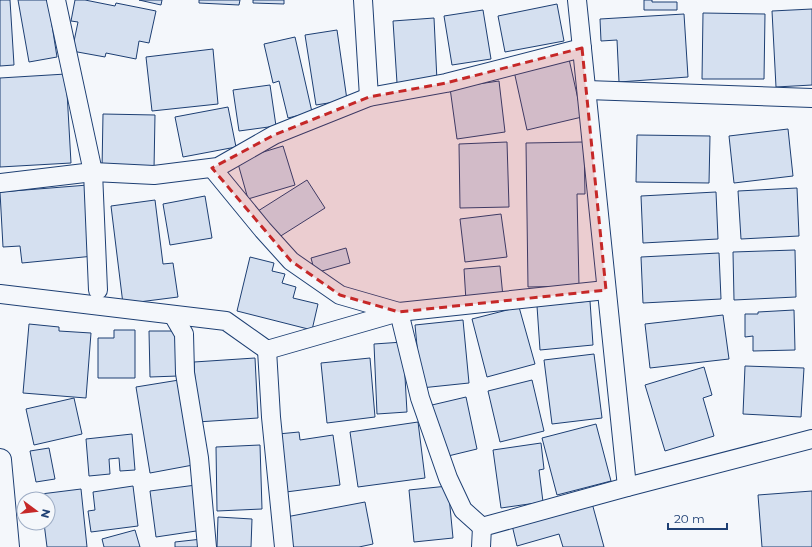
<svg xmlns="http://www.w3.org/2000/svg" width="812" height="547" viewBox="0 0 812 547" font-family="Montserrat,sans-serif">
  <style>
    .building { fill: #d5e0f0; stroke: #1d3f73 }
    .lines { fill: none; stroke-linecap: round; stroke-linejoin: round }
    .minor-casing { stroke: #1d3f73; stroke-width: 20 }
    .secondary-casing { stroke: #1d3f73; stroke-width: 24 }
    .minor { stroke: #f4f7fb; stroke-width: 18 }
    .secondary { stroke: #f4f7fb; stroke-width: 22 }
    .marked { fill: #c62828; fill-opacity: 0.2; stroke: #c62828; stroke-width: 3; stroke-dasharray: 8 5; stroke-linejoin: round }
  </style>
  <rect width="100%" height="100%" fill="#f4f7fb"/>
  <g class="building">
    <polygon points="0,0 10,0 14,65 0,66"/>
    <polygon points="18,0 48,0 57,57 29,62"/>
    <polygon points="75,0 85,0 115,6 116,3 156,11 149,43 139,41 136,59 106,53 105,57 72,51 78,22 71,21"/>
    <polygon points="139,0 162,0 161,5"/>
    <polygon points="199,0 240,0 239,5 199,3"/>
    <polygon points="253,0 284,0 284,4 253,3"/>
    <polygon points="644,0 652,0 652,2 677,2 677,10 644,10"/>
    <polygon points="557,4 564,41 505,52 498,16"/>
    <polygon points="812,9 812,85 776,87 772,11"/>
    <polygon points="483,10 491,59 452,65 444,16"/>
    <polygon points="703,13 765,14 764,79 702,79"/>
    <polygon points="684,14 688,77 619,82 617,40 601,41 600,19"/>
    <polygon points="434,18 437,81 397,83 393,21"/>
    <polygon points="337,30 347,100 316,105 305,35"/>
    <polygon points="295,37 312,112 288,118 279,81 273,83 264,44"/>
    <polygon points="213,49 218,104 152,111 146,57"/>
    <polygon points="569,59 582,117 527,130 514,71"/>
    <polygon points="66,74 71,163 0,167 0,78"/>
    <polygon points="499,81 505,132 457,139 450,88"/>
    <polygon points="270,85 276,126 239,131 233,90"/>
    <polygon points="228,107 236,147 183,157 175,117"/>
    <polygon points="103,114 155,115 154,169 102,169"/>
    <polygon points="788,129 793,176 734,183 729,136"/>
    <polygon points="637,135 710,136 709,183 636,182"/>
    <polygon points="507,142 509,207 460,208 459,144"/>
    <polygon points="584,142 585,194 577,194 579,286 528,287 526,143"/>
    <polygon points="283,146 295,185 248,199 237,160"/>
    <polygon points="307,180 325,208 276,239 258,211"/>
    <polygon points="88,185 94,256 22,263 20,246 3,247 0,192"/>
    <polygon points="797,188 799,236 741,239 738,191"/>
    <polygon points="716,192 718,239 643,243 641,196"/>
    <polygon points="205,196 212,238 170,245 163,204"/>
    <polygon points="155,200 163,264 173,263 178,297 123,304 111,206"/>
    <polygon points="501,214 507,257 465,262 460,219"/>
    <polygon points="346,248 350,263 315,273 311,258"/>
    <polygon points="795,250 796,297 734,300 733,252"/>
    <polygon points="719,253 721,299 643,303 641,257"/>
    <polygon points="250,257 274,263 272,271 285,274 282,283 296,287 293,298 318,304 312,330 237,311"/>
    <polygon points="500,266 503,297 466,301 464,269"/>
    <polygon points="590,301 593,345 540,350 537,306"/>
    <polygon points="519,307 535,364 487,377 472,319"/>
    <polygon points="794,310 795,350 753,351 753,336 745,337 745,314 758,314 758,312"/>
    <polygon points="723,315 729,359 650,368 645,324"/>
    <polygon points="463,320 469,383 421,388 415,325"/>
    <polygon points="29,324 59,327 59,331 91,333 86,398 23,393"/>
    <polygon points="114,330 135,330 135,378 98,378 98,338 114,338"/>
    <polygon points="149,331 178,331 178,376 150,377"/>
    <polygon points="403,342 407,412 377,414 374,344"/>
    <polygon points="594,354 602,418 552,424 544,360"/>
    <polygon points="255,358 258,418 197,422 194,362"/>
    <polygon points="370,358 375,417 327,423 321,363"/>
    <polygon points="745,366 804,368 801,417 743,414"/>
    <polygon points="704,367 712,395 703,398 714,436 665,451 645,385"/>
    <polygon points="179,380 193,465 150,473 136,387"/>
    <polygon points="532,380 544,431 500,442 488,391"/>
    <polygon points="466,397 477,449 444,457 432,405"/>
    <polygon points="74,398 82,434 34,445 26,409"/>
    <polygon points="418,422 425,478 358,487 350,432"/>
    <polygon points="596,424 611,481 557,495 542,438"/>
    <polygon points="299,432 300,440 333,435 340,485 286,492 278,434"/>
    <polygon points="132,434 135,470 120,471 119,458 109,459 110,474 89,476 86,439"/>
    <polygon points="541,443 544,469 539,470 543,502 501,508 493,450"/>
    <polygon points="260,445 262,509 217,511 216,447"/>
    <polygon points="49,448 55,479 36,482 30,451"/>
    <polygon points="196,485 203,530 156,537 150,491"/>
    <polygon points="133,486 138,526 91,532 88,511 95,510 93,492"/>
    <polygon points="448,486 453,538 414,542 409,490"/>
    <polygon points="81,489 87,547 47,547 44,523 48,523 48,499 41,499 41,494"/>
    <polygon points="812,491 812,547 762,547 758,495"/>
    <polygon points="365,502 373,544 359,547 291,547 286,517"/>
    <polygon points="592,503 604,547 563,547 559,534 517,546 512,525"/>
    <polygon points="218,517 252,519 251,547 217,547"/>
    <polygon points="135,530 140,547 104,547 102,539"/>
    <polygon points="202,539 202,547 175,547 175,542"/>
  </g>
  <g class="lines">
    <g class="minor-casing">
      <g id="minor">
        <polyline points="56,0 93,172 98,290"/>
        <polyline points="363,0 369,97"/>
        <polyline points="577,0 627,487"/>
        <polyline points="587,90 812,98"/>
        <polyline points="212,168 263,230 291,261 340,295 399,312 420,398 448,478 463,510 482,527"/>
        <polyline points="0,183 93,172 154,175 218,167 274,135 369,97 446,83 582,48"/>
        <polyline points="0,294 226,321 267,350 399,312 606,290"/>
        <polyline points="173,315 184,334 185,373 199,458 207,547"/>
        <polyline points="267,350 271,417 284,547"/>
        <polyline points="481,547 482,527 627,487 812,439"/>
      </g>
    </g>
    <g class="secondary-casing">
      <polyline id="secondary" points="0,460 8,547"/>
    </g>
    <use href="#minor" class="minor"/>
    <use href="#secondary" class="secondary"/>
  </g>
  <path class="marked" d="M582,48L606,290L399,312L340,295L291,261L212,168L274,135L369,97L446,83Z"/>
  <g transform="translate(36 511) rotate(105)"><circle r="19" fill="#f4f7fb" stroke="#9eadc5"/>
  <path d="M0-3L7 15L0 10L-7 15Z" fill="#c62828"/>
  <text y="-6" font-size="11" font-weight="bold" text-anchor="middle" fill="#1d3f73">N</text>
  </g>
  <path d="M668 523v6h59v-6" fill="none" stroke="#1d3f73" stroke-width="2"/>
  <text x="674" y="523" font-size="12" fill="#1d3f73" stroke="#f4f7fb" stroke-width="3" paint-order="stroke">20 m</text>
</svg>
